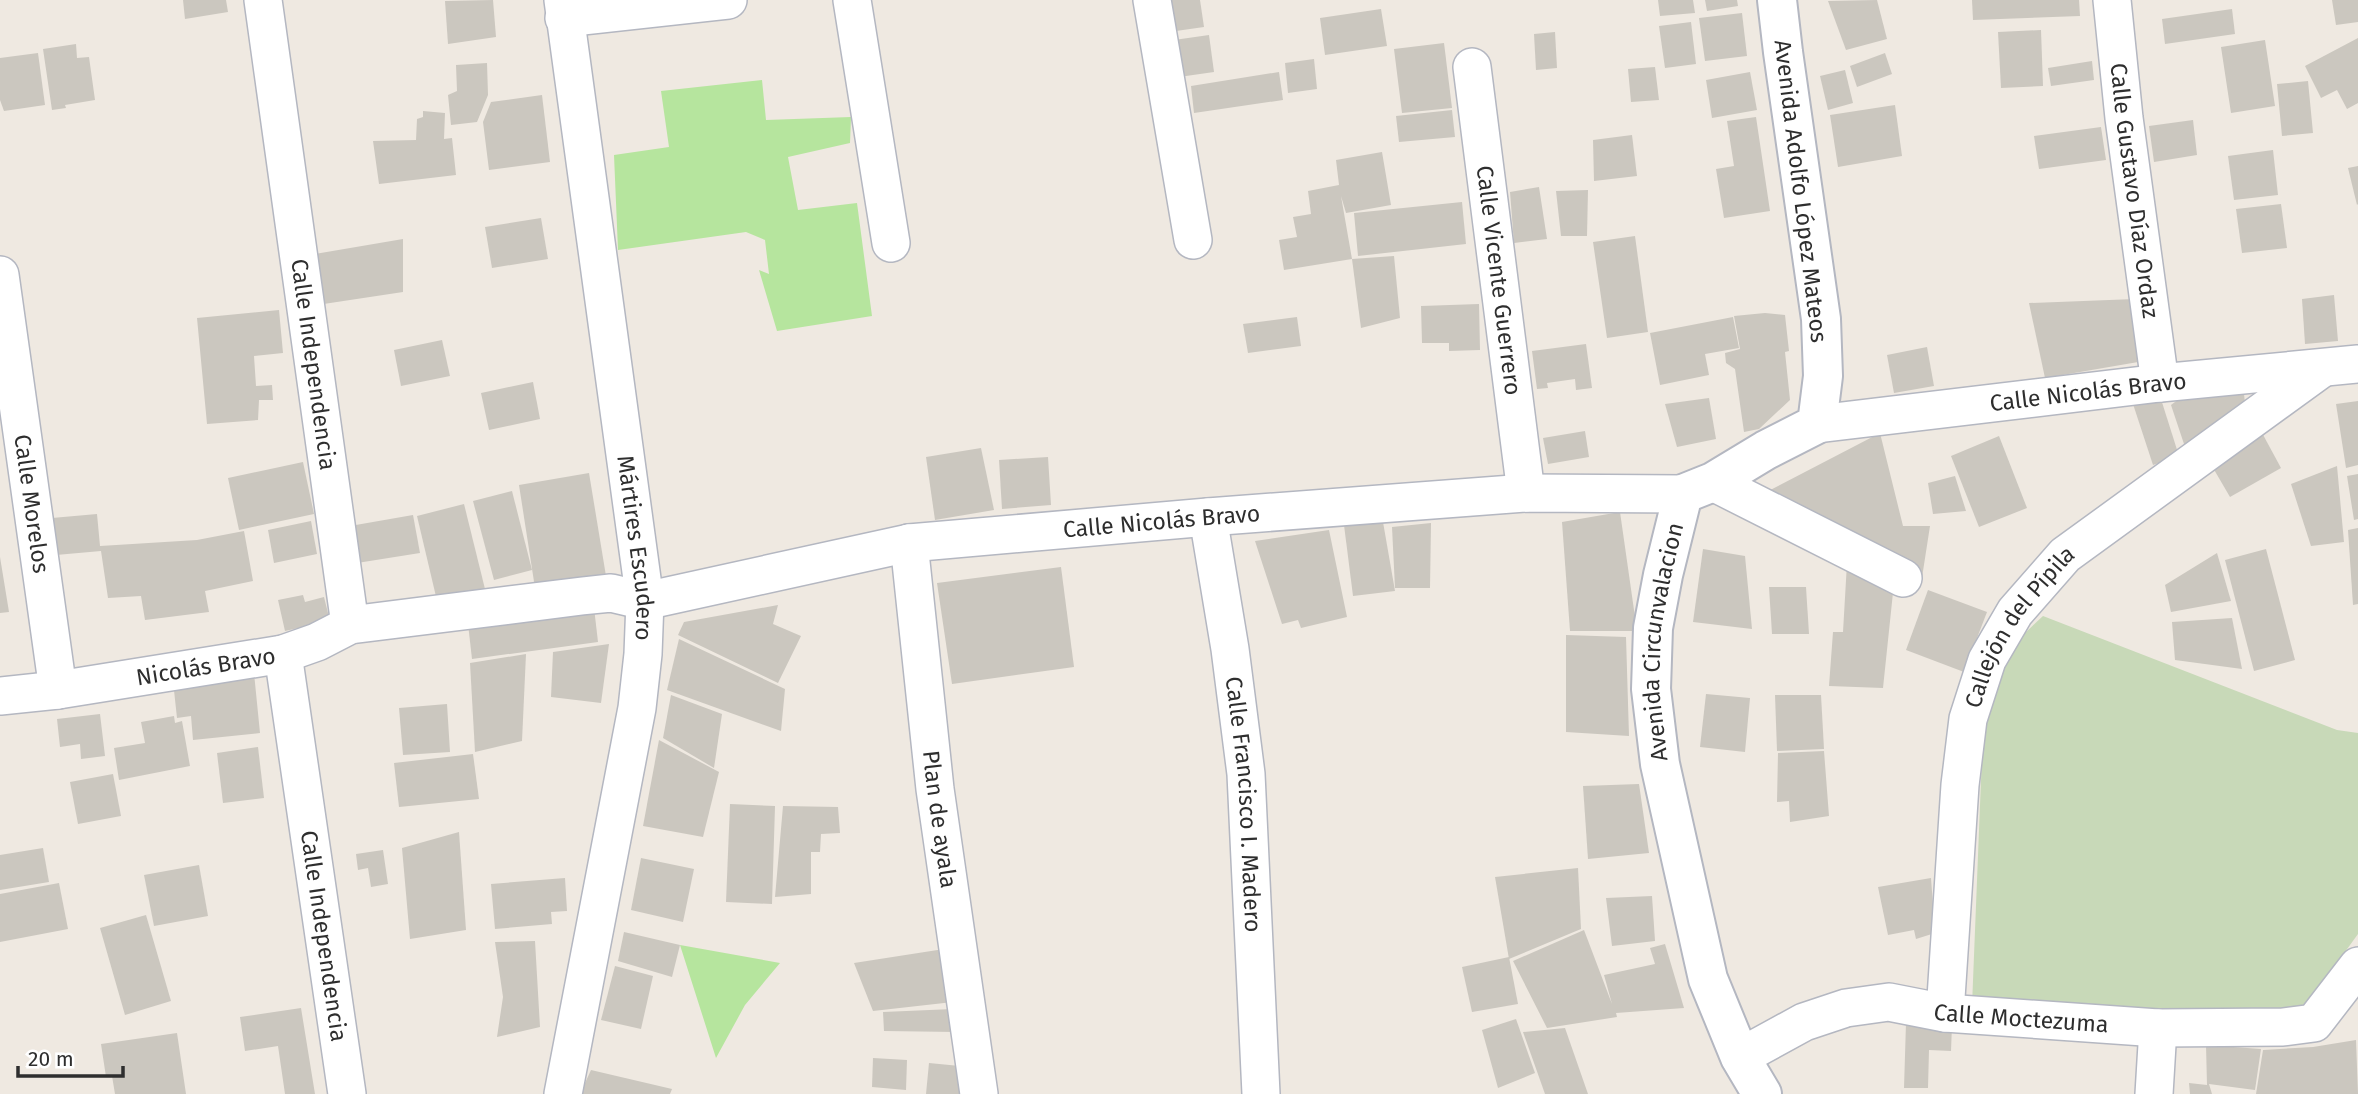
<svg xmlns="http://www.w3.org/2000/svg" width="2358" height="1094" viewBox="0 0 2358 1094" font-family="'Fira Sans',sans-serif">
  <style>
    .green { fill: #b6e59e }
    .cemetery { fill: #c8d9b8 }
    .building { fill: #cbc7bf }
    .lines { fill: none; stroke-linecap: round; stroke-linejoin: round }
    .street-casing { stroke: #b4b7c1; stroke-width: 40 }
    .secondary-casing { stroke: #b4b7c1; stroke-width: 42 }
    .street { stroke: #fff; stroke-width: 37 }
    .secondary { stroke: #fff; stroke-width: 38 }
    .labels { text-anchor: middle; stroke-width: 5; stroke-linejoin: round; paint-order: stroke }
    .street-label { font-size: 23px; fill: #2e2e2e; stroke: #fff }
  </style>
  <rect width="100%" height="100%" fill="#efe9e1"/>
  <g class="green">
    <polygon points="762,80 766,120 851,117 850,143 788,157 798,210 857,203 872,316 777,331 759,270 769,274 765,240 746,232 618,250 614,155 669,147 661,91"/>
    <polygon points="680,945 780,963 745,1005 716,1058"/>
  </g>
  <polygon class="cemetery" points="2043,616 2337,730 2358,733 2358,934 2302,1011 2154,1019 1972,1006 1983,730 2010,647"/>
  <g class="building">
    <polygon points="183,0 226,0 228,12 185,19"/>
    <polygon points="493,0 496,37 448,44 445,1"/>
    <polygon points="1163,0 1200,0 1204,27 1169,32"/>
    <polygon points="1658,0 1693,0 1695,13 1660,16"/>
    <polygon points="1705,0 1737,0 1738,6 1707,11"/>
    <polygon points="1877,0 1887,39 1846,50 1828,1"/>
    <polygon points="1972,0 2079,0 2080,16 1973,20"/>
    <polygon points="2332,0 2358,0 2358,22 2336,25"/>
    <polygon points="1381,9 1387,46 1325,55 1320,18"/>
    <polygon points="2232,9 2235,34 2165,44 2162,19"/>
    <polygon points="1742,13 1747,56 1705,61 1699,18"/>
    <polygon points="1691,22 1696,64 1665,68 1659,26"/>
    <polygon points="2041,30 2043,86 2001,88 1998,32"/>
    <polygon points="1555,32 1557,68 1536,70 1534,34"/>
    <polygon points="1209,35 1214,72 1179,77 1174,40"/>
    <polygon points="2358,38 2358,103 2347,109 2337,90 2321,98 2305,66"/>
    <polygon points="2265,40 2275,106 2231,113 2221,47"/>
    <polygon points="1444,43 1452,108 1402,113 1394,49"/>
    <polygon points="76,44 77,58 89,57 95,100 65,105 66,108 52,110 43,49"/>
    <polygon points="38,53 45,105 4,111 0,100 0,58"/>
    <polygon points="1885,53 1892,74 1857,87 1850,66"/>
    <polygon points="1314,59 1317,89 1288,93 1285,63"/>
    <polygon points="2092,61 2094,80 2051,86 2048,68"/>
    <polygon points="487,63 488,95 477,122 451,125 448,95 457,91 456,65"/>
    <polygon points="1655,67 1659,100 1631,102 1628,69"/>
    <polygon points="1845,70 1853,103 1828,110 1820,76"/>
    <polygon points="1279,72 1283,100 1194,113 1191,86"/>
    <polygon points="1750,72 1757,110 1712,118 1706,80"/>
    <polygon points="2308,81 2313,133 2282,136 2277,84"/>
    <polygon points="542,95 550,162 489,170 483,122 491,102"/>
    <polygon points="1895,105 1902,156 1838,167 1830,115"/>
    <polygon points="1452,110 1455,137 1399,142 1396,116"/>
    <polygon points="423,111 445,113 444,139 452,138 456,175 379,184 373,141 416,140 417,119 423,117"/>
    <polygon points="1756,117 1770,211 1724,218 1716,169 1734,166 1727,121"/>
    <polygon points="2193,120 2197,155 2154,162 2149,126"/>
    <polygon points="2101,127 2106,160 2039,169 2034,136"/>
    <polygon points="1632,135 1637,176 1594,181 1593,140"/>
    <polygon points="2273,150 2278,195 2234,200 2228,156"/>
    <polygon points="1382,152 1391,205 1346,213 1341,196 1352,259 1284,270 1279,240 1297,237 1293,217 1311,214 1308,191 1339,185 1336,160"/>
    <polygon points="2358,166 2358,204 2357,205 2348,168"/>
    <polygon points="1539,187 1547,239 1514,243 1510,192"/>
    <polygon points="1588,190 1587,236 1561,236 1556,191"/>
    <polygon points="1462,202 1466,244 1358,256 1354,213"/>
    <polygon points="2281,204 2287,248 2242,253 2236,209"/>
    <polygon points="541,218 548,259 492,268 485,227"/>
    <polygon points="1635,236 1648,332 1607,338 1593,242"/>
    <polygon points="403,239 403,292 317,305 309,255"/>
    <polygon points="1394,256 1400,318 1361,328 1352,259"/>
    <polygon points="2334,295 2338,341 2305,344 2302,299"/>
    <polygon points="2135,299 2144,361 2045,378 2029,303"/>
    <polygon points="1479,304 1480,350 1449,351 1449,343 1422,343 1421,306"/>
    <polygon points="279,310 283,353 254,356 256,386 272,385 273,400 259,400 258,420 207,424 197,318"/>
    <polygon points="1765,313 1785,315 1789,351 1785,352 1790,400 1759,429 1744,432 1735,369 1726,363 1725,353 1740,349 1734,316"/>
    <polygon points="1297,317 1301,346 1248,353 1243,324"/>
    <polygon points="1733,317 1739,348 1705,354 1709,375 1660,385 1650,333"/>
    <polygon points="442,340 450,376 401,386 394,350"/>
    <polygon points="1586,344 1592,388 1576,390 1575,379 1547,383 1548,388 1537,389 1532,351"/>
    <polygon points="1927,347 1934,386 1894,393 1887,355"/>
    <polygon points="533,382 540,419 489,430 481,393"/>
    <polygon points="2243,385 2246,412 2186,450 2171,405 2179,399"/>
    <polygon points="2160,396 2179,456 2153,465 2133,404"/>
    <polygon points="1709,398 1716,439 1677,447 1665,404"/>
    <polygon points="2358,401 2358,465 2346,468 2336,404"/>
    <polygon points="1585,431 1589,457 1548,464 1543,438"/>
    <polygon points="2261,431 2281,468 2230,497 2209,461"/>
    <polygon points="1880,433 1903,526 1930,526 1921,584 1753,499"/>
    <polygon points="1999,436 2027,508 1979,527 1951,456"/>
    <polygon points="981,448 994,510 935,520 926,457"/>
    <polygon points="1048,457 1051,505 1002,509 999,460"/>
    <polygon points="303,462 314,514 239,530 228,478"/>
    <polygon points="2337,466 2344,542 2311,546 2291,484"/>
    <polygon points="589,473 606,576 535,588 519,485"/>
    <polygon points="2358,474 2358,519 2354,520 2347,476"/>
    <polygon points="1955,476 1966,511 1933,514 1928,483"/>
    <polygon points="512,491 532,570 494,580 473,501"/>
    <polygon points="464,504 486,593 438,605 417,516"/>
    <polygon points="1620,512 1637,631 1570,631 1562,522"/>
    <polygon points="97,514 100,546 197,540 244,531 253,581 205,591 209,612 145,620 141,596 108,598 101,551 56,555 52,518"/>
    <polygon points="413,515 420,553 357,563 350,526"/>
    <polygon points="311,521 317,554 274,563 268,530"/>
    <polygon points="1383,522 1395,591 1353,596 1344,525"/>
    <polygon points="1431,523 1430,588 1395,588 1392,527"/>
    <polygon points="2358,528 2358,604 2353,605 2348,530"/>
    <polygon points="1329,530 1347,617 1301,628 1298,620 1282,624 1255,541"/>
    <polygon points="1703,549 1745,556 1752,629 1693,622"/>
    <polygon points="2266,549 2295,660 2254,671 2225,560"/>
    <polygon points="2217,553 2231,601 2171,612 2165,585"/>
    <polygon points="0,557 9,612 0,613"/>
    <polygon points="1847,563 1894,583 1883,688 1829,686 1833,632 1843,632"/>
    <polygon points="1061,567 1074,667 952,684 937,583"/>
    <polygon points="1769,587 1806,587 1809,634 1772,634"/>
    <polygon points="1928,590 1987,612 1964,672 1906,650"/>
    <polygon points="303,595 305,602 324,597 330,621 285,631 278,600"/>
    <polygon points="593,599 598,642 472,659 467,615"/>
    <polygon points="778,605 773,624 801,636 778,683 678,635 684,622"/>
    <polygon points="2232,618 2242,669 2175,660 2172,622"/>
    <polygon points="1566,635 1626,637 1629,736 1566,732"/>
    <polygon points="679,639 785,689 781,731 667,690"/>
    <polygon points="609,644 601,703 551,697 553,652"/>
    <polygon points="526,654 522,741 475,752 470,663"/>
    <polygon points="254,673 260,733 193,740 191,716 177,718 173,681"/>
    <polygon points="1706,694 1750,698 1745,752 1700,747"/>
    <polygon points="671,695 722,714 714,768 663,738"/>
    <polygon points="1775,695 1821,695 1824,749 1777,751"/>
    <polygon points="447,704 450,752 403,755 399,708"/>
    <polygon points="100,714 105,756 81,759 80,744 60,747 57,719"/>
    <polygon points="174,716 175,723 182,721 190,766 119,780 114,748 145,743 141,722"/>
    <polygon points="659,740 719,772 703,837 643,826"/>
    <polygon points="258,747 264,798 223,803 217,753"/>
    <polygon points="1824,751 1829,816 1790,822 1789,801 1777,802 1778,753"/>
    <polygon points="473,754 479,799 399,807 394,763"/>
    <polygon points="113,774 121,816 78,824 70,782"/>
    <polygon points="1639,784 1649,853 1588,859 1583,786"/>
    <polygon points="730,804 775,806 772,904 726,902"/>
    <polygon points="783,806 838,807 840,833 821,834 820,852 811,852 811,894 775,897"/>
    <polygon points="459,832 466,930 410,939 402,848"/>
    <polygon points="43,848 49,882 0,890 0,855"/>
    <polygon points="383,850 388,884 371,887 368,868 358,870 356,854"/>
    <polygon points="641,858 694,869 683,922 631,910"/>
    <polygon points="199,865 208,916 154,926 144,875"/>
    <polygon points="1578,868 1581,929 1509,959 1495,877"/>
    <polygon points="565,878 567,911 551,912 552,924 495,929 491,884"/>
    <polygon points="1931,878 1935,933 1916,939 1914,930 1888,935 1878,887"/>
    <polygon points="59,883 68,929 0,942 0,894"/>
    <polygon points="1652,896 1655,941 1612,946 1606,898"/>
    <polygon points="146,915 171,1001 125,1015 100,928"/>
    <polygon points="1584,930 1612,1004 1604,975 1655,964 1650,948 1665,944 1684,1008 1616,1013 1617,1017 1547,1028 1513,961"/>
    <polygon points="624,932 680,945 672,977 618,961"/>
    <polygon points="535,941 540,1027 497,1037 503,997 495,942"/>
    <polygon points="944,949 953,1002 873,1011 854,963"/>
    <polygon points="1509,957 1518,1004 1472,1012 1462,967"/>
    <polygon points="615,966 653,976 641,1029 601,1020"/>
    <polygon points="301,1008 315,1094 285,1094 278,1046 245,1051 240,1017"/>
    <polygon points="953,1009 956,1032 884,1031 883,1012"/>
    <polygon points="1516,1019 1535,1073 1498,1088 1482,1030"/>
    <polygon points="1906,1023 1952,1025 1951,1051 1929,1050 1928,1088 1904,1088"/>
    <polygon points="1565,1028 1588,1094 1545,1094 1523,1032"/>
    <polygon points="177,1033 186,1094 115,1094 112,1076 106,1077 101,1044"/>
    <polygon points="2356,1040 2358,1094 2256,1094 2263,1050 2313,1047"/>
    <polygon points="2206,1045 2261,1049 2255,1090 2209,1084 2212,1094 2190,1094 2189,1083 2207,1085"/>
    <polygon points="873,1058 907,1060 906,1090 872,1087"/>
    <polygon points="929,1063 970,1067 972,1094 926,1094"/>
    <polygon points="591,1070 672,1089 670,1094 580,1094"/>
  </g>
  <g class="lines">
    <g class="street-casing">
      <g id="street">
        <path id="s1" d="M263,0L350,625"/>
        <path id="s2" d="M563,0L645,601L643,654L637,708L563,1094"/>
        <polyline points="852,0 891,243"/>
        <polyline points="1152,0 1193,240"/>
        <path id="s3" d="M2112,0L2124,118L2160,383"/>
        <polyline points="564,18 728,0"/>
        <path id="s4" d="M1472,67L1526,493"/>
        <path id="s5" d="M0,275L58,690"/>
        <path id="s6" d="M1817,424L2160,383L2358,364"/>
        <polyline points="1713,482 1903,578"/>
        <path id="s7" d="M1208,517L1230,649L1246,774L1261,1094"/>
        <path id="s8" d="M909,543L935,789L979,1094"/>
        <path id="s9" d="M283,654L347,1094"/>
        <path id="s10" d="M0,696L58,690L283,654L317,642L350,625L582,596L611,593L645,601L909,543L1208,517L1526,493L1683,494"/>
        <path id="s11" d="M1945,1013L1960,785L1968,719L1987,660L2015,612L2065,555L2321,369"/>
        <path id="s12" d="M1740,1057L1804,1022L1846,1008L1889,1002L1945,1013L2158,1028L2283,1027L2314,1023L2358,966"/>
        <polyline points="2154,1094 2158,1028"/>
      </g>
    </g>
    <g class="secondary-casing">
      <g id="secondary">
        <path id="s13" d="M1762,1094L1740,1057L1708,979L1660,764L1651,689L1653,628L1663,575L1683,494L1713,482L1766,450L1817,424L1823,376L1821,319L1783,52L1777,0"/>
      </g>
    </g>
    <use href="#street" class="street"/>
    <use href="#secondary" class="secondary"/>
  </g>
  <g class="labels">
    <g class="street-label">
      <text transform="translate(1801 191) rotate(83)" y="8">Avenida Adolfo López Mateos</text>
      <text dy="8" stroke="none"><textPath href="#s3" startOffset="192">Calle Gustavo Díaz Ordaz</textPath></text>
      <text dy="8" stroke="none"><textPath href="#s4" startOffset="215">Calle Vicente Guerrero</textPath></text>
      <text dy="8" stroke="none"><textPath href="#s1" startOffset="368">Calle Independencia</textPath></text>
      <text dy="8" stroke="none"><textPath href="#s6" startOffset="273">Calle Nicolás Bravo</textPath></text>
      <text dy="8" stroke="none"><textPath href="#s5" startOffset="231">Calle Morelos</textPath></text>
      <text dy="8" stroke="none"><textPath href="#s10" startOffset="1181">Calle Nicolás Bravo</textPath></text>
      <text dy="8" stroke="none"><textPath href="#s2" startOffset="553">Mártires Escudero</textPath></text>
      <text dy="8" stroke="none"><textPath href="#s11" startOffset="402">Callejón del Pípila</textPath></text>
      <text dy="8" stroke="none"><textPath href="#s13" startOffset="471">Avenida Circunvalacion</textPath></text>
      <text dy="8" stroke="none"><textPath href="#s10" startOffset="208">Nicolás Bravo</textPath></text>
      <text dy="8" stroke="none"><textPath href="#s7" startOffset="290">Calle Francisco I. Madero</textPath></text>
      <text dy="8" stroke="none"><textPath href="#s8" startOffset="278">Plan de ayala</textPath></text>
      <text dy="8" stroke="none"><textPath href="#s9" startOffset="285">Calle Independencia</textPath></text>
      <text dy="8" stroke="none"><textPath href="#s12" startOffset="294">Calle Moctezuma</textPath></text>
    </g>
  </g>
  <path d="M18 1066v10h105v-10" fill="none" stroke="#2e2e2e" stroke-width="3.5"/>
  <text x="28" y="1066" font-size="21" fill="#2e2e2e" stroke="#ffffff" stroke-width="5" paint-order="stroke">20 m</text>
</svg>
